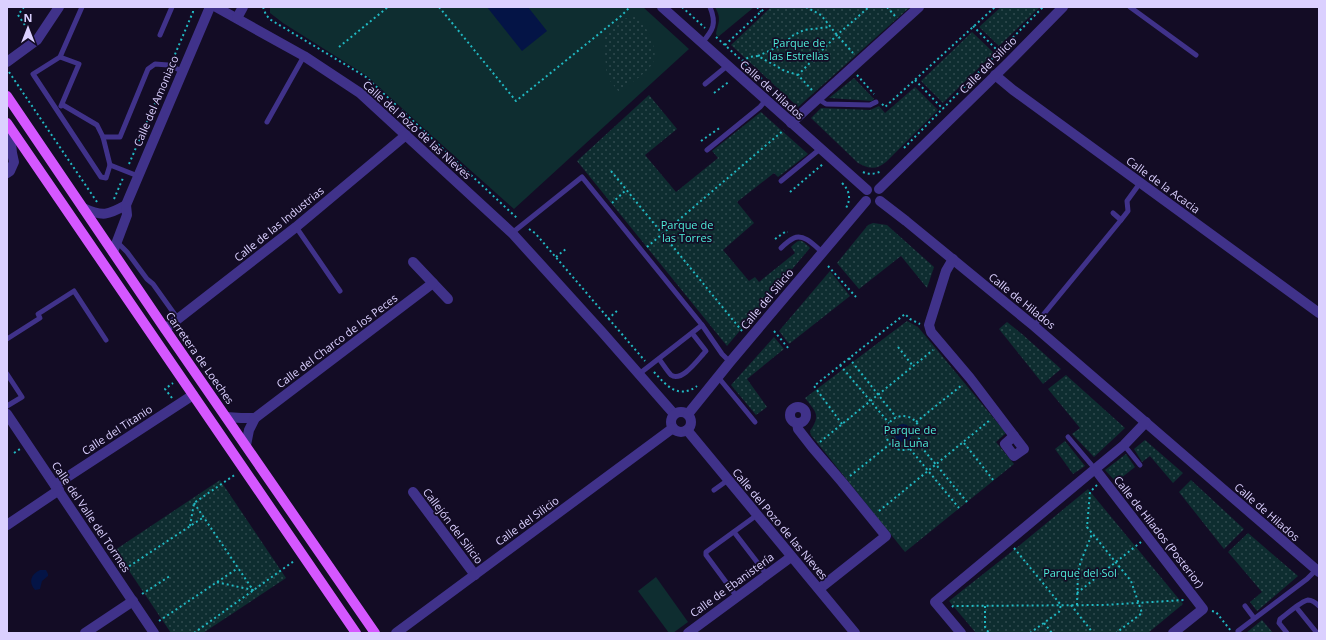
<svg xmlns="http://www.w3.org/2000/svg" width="1326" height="640" viewBox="0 0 1326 640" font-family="'Open Sans',sans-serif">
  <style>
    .grass { fill: #0e2d30 }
    .park { fill: url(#park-dots) }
    .water { fill: #041446 }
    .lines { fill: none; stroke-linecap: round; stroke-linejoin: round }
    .path { stroke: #21b8c2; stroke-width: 2; stroke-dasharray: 2 3; stroke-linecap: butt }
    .service { stroke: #40328a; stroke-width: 5 }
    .minor { stroke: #40328a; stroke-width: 10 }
    .primary { stroke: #d557ff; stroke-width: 10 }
    .labels { text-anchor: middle; stroke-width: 3.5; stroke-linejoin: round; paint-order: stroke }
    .park-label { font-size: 11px; fill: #4fecd8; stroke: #130c25 }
    .street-label { font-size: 11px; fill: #dbd0ff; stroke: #130c25 }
  </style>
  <defs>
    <pattern id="park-dots" width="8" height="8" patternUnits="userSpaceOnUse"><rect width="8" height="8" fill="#0e2d30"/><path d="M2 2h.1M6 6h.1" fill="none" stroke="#304a4f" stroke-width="1.8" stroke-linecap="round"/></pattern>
  </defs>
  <rect width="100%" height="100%" fill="#130c25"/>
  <g class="grass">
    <polygon points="270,7 643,7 689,49 514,209 431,135 367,76 283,23 270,13"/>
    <path d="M715,7H752L753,8L718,37L716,34C718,23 722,19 715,7Z"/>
    <polygon points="656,577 688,622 673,633 669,633 638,591"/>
  </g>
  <g class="park">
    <polygon points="771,7 910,7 798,107 731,45"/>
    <polygon points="1001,7 1040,7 999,46 979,27"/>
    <path d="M634,17L640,18C646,28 658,48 654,60C651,71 629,84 619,92L607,77L603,35L622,19Z"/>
    <polygon points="972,32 994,53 943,103 921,81"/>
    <polygon points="854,78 874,99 872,101 829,98"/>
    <path d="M915,87L938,110L886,162C876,170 869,169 858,163L811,118L821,108L870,110L879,106L885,113Z"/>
    <path d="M649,95L677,129L645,155L676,192L718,158L712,151L761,112L808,154L778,177L774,173L737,202L754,223L723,250L749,281L755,277L759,282L795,253L791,247C800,238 801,239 810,248L727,346L577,161Z"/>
    <polygon points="873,223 887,225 934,267 927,288 901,256 859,289 837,263 868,225"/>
    <polygon points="830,271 850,296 789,344 779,331"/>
    <path d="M907,321L918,327L1006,433L996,442L1014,464L905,552L811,435L810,431C821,415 816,412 805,398Z"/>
    <polygon points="1007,322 1022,334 1061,369 1043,384 999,329"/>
    <polygon points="774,337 784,349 747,379 767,407 756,415 731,385"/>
    <polygon points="1066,375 1125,428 1094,457 1072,434 1080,428 1048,389"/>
    <polygon points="1145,440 1183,473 1173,483 1150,456 1142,462 1134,449"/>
    <polygon points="1065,441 1085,466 1073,474 1055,449"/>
    <polygon points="1126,454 1135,467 1116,482 1105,470"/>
    <polygon points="220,480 286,578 203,633 171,633 115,550"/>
    <polygon points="1191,480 1244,529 1224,549 1179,492"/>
    <polygon points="1088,489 1183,604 1148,633 976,633 949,601 1015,549"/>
    <polygon points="1248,533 1298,576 1257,611 1250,602 1262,592 1228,552"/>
    <polygon points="1262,620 1273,633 1246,633"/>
  </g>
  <g class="water">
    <polygon points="487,7 528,7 547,31 522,51"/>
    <circle cx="903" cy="433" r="9"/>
    <path d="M40,570H46L48,574V576L42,581L40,589L35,590C28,582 31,574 40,570Z"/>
  </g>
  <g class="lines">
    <g class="path">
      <polyline points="24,7 18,15 31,34"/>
      <polyline points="263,7 266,15 271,20 366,77 518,219"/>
      <polyline points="439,7 516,101 621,16 630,7"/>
      <polyline points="682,7 705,28"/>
      <polyline points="757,7 761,12"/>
      <polyline points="806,7 821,15 837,35 853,53"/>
      <polyline points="887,7 895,16"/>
      <polyline points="973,26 999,52"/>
      <polyline points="716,37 794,108"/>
      <polyline points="725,45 766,7"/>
      <polyline points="339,47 388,7"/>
      <polyline points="758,56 784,44 792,36 804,30 830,27"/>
      <polyline points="173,59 193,12 193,7"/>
      <polyline points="742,61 749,57 758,56 785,71 798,75"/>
      <polyline points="9,72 97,202"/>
      <polyline points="857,75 874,94"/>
      <polyline points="915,80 943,109"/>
      <polyline points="812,90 798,75 837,35 869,7"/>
      <polyline points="714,93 730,81"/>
      <polyline points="882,104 885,107 995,7"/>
      <polyline points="701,141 721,127"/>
      <polyline points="904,148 1043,7"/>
      <polyline points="129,164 168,73"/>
      <polyline points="611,171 742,331"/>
      <path d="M863,172C869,175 875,174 882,171"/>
      <path d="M842,183C850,191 851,199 846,208"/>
      <polyline points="790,192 823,164"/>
      <polyline points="114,199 123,178"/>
      <polyline points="612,203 626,190"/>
      <polyline points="529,229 535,233 645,361"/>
      <polyline points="775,239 785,232 788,232"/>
      <polyline points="647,247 784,130"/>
      <polyline points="556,257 567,248"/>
      <polyline points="828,266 856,297"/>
      <polyline points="608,319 618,310"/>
      <polyline points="774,331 789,349"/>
      <polyline points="898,347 913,366"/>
      <polyline points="849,358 896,417"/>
      <polyline points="840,365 889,423"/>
      <path d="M654,372C666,385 678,400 697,386"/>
      <polyline points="172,398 165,389 173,383"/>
      <circle cx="903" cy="433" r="17"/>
      <polyline points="916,422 962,385"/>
      <polyline points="842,424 814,386 905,314 910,319 920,324"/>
      <polyline points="820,442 933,350"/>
      <polyline points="918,443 967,502"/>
      <polyline points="964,443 994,481"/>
      <polyline points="910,449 959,508"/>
      <polyline points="14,453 20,449"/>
      <polyline points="850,476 890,444"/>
      <polyline points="1097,485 1090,492 1087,527 1131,581 1142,613 1116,633"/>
      <polyline points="194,503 253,590 216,582"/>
      <polyline points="879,511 990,420"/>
      <polyline points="190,526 194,503 236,474"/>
      <polyline points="1014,548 1061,605 1059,612 1030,633"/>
      <polyline points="125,569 204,517"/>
      <polyline points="1077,593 1141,542"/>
      <polyline points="142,594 170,576"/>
      <polyline points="1071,605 1093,633"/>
      <polyline points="1077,605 1078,572 1081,561 1092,534"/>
      <polyline points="985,606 985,627 989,633"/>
      <polyline points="952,607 953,606 1104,605 1184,600"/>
      <polyline points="1212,611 1216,612 1231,631"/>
      <polyline points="159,621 238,568"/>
      <polyline points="1044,623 1052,633"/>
      <polyline points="194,633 294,561 294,560"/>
    </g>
    <g class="service">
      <polyline points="82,7 60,57 33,74 101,177 106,178 110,165"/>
      <polyline points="1130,7 1196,55"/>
      <polyline points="160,35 172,7"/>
      <path d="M702,43C713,30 717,24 710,7"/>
      <polyline points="60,57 79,64 61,106"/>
      <polyline points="705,84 727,66"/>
      <polyline points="818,99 826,104 870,105 876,102"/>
      <polyline points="63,105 97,125 103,137 110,165 138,176"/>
      <polyline points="267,122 304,56"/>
      <polyline points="103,137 120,137 148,69 155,64 168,65 182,71"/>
      <polyline points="707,150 760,107 766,100"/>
      <polyline points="781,181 820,149"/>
      <polyline points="1113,213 1121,220"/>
      <polyline points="296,227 340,291"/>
      <polyline points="512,233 582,177 702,325 722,354 730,362"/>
      <polyline points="117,242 127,252 147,279 153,284 178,319"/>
      <path d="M781,248C785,244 790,240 794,238C804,233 816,247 822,252"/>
      <polyline points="1034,326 1121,220 1128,211 1127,201 1140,183"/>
      <polyline points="7,339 40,318 38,314 74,291 106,340"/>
      <path d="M659,359C663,364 667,371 671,375C682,383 699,358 706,351L692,333"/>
      <polyline points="7,374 22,397 7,406"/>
      <polyline points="639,374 702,325"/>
      <polyline points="718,377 755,422"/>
      <polyline points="1068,437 1095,469"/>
      <polyline points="1124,445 1140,465"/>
      <polyline points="714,490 728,480"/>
      <polyline points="734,532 767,575"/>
      <polyline points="737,597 706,555 706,552 757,515"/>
      <polyline points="1245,606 1254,618"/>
      <polyline points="1296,607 1317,633"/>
      <polyline points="1238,631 1307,579 1316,570"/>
      <path d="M1287,633L1279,623L1280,619C1286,615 1301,601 1308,600C1312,600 1316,603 1319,606"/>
    </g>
    <g class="minor">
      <polyline points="216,7 304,56 360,93 512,233 602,332 674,414"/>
      <polyline points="662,7 867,190"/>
      <polyline points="237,18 243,7"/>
      <polyline points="7,62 37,40 59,7"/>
      <polyline points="995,75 1013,90 1319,313"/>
      <polyline points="791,123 919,7"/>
      <polyline points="7,127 11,143 12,153 14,162 10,171 7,173"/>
      <polyline points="879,189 1009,62 1063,7"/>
      <polyline points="880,201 906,221 1034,326 1319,572"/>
      <path d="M83,208C103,217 108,215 126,205"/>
      <polyline points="113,252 127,215 126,205 210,7"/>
      <polyline points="953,259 946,271 929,325 931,332 970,378 1014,436"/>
      <polyline points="413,262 448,299"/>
      <polyline points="165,329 296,227 406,135"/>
      <circle cx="798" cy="415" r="8"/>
      <circle cx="681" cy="422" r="10"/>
      <polyline points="7,414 154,633"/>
      <polyline points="688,414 730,362 866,201"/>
      <polyline points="226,417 241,418 255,418"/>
      <polyline points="797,423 798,429 812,447 842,482 886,536 819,589"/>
      <polyline points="687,430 855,633"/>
      <polygon points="1014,436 1024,449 1014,456 1005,444"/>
      <polyline points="246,445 249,430 255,418 433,283"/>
      <polyline points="1095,469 1203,609 1173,633"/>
      <polyline points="55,485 193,395"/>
      <polyline points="413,492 475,575"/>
      <polyline points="7,525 59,490"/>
      <polyline points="85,633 133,601"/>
      <polyline points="396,633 673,428"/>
      <polyline points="688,633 791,557"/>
      <polyline points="961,633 935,602 1095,469 1124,445 1146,422"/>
    </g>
    <g class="primary">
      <polyline points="7,96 165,329 375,633"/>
      <polyline points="7,123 356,633"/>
    </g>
  </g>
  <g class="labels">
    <g class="park-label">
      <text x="799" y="47">Parque de<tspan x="799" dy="13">las Estrellas</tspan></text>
      <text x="687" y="229">Parque de<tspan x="687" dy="13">las Torres</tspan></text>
      <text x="910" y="434">Parque de<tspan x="910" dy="13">la Luna</tspan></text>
      <text x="1080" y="577">Parque del Sol</text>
    </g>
    <g class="street-label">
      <text transform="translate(988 65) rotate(-45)" y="4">Calle del Silicio</text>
      <text transform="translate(772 90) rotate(42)" y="4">Calle de Hilados</text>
      <text transform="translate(156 101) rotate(-67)" y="4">Calle del Amoniaco</text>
      <text transform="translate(417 130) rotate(42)" y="4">Calle del Pozo de las Nieves</text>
      <text transform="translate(1163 185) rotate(36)" y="4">Calle de la Acacia</text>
      <text transform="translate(279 224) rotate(-39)" y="4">Calle de las Industrias</text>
      <text transform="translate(767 299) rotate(-50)" y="4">Calle del Silicio</text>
      <text transform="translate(1022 301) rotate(39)" y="4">Calle de Hilados</text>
      <text transform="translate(337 341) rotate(-37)" y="4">Calle del Charco de los Peces</text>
      <text transform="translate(200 358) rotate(55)" y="4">Carretera de Loeches</text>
      <text transform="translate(117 430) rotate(-33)" y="4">Calle del Titanio</text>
      <text transform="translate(1267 512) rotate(41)" y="4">Calle de Hilados</text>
      <text transform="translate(91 517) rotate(56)" y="4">Calle del Valle del Tormes</text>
      <text transform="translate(527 521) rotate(-36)" y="4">Calle del Silicio</text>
      <text transform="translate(780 524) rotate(50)" y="4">Calle del Pozo de las Nieves</text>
      <text transform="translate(453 526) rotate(53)" y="4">Callejón del Silicio</text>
      <text transform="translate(1159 532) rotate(52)" y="4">Calle de Hilados (Posterior)</text>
      <text transform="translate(732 585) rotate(-36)" y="4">Calle de Ebanistería</text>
    </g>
  </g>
  <rect width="1326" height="640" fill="none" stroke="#dbd0ff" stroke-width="16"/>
  <g transform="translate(28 28)" stroke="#130c25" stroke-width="3" paint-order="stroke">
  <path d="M0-3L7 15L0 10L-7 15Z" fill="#dbd0ff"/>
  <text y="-6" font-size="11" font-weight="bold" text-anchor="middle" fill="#dbd0ff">N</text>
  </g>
</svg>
